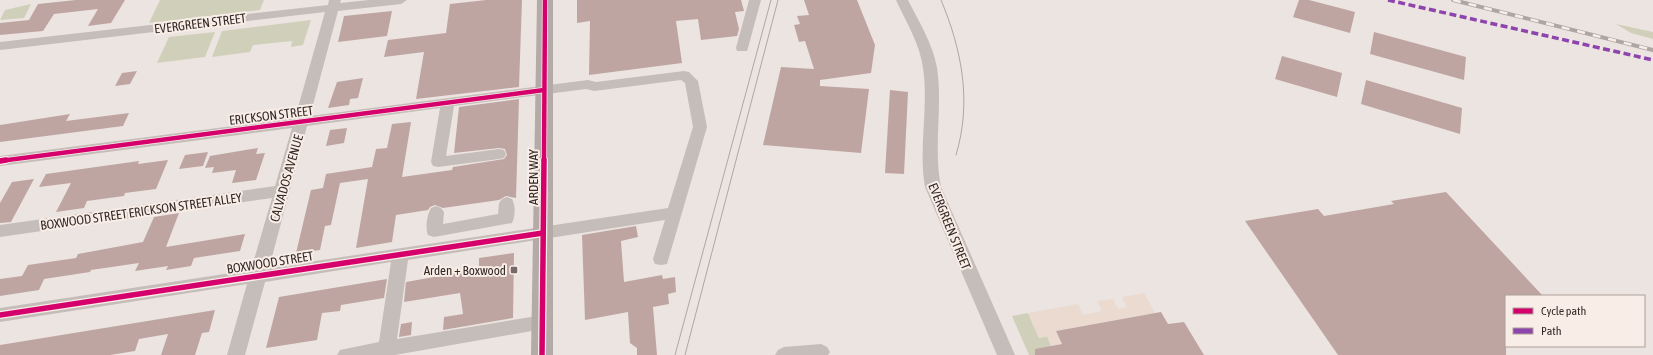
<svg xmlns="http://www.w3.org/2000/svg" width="1653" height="355" viewBox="0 0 1653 355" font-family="'Asap Condensed',sans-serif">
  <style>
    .green { fill: #d0d0ba }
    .plaza { fill: #eadad0 }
    .building { fill: #bfa5a2 }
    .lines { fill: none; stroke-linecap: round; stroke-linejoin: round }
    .minor { fill: #c5bdb9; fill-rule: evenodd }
    .major { fill: #b4aba8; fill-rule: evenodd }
    .tram { stroke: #ada6a3; stroke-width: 1 }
    .rail-casing { stroke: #ada6a3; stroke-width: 4 }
    .rail { stroke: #f9eee7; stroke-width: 2.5; stroke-dasharray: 8; stroke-linecap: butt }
    .quiet { stroke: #8e44ad; stroke-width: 3.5; stroke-dasharray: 7 3.5; stroke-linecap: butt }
    .cycleway-far1-casing { stroke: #f9eee7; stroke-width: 6 }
    .cycleway-casing { stroke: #f9eee7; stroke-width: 8 }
    .cycleway-far1 { stroke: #d6006c; stroke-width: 4.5 }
    .cycleway { stroke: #d6006c; stroke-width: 5.5 }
    .poi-dot { fill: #756a68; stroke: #f9eee7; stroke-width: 1.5 }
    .labels { text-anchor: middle; stroke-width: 4; stroke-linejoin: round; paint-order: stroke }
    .street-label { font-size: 13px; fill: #352927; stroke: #f9eee7 }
    .poi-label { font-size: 13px; fill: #352927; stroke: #f9eee7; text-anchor: end }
  </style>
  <rect width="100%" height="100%" fill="#ece4e0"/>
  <g class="green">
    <polygon points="160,0 264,0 260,10 149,23"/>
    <polygon points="31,4 24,18 0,20 5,10"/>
    <polygon points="311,20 303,45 291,47 292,41 253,45 250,52 212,57 222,31"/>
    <polygon points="1616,24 1653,32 1653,39 1631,33"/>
    <polygon points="215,32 205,57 157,63 169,37"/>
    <polygon points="1028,313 1039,338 1047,336 1051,346 1048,355 1029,355 1012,316"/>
  </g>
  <polygon class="plaza" points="1144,293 1155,313 1056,331 1062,344 1051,346 1047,336 1039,338 1028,313 1078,304 1083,315 1102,311 1097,301 1113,299 1118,309 1127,307 1122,297"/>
  <g class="building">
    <polygon points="76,0 125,0 111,23 88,26 98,9 54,14 43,31 0,35 0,23 29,20 38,4"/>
    <polygon points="486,0 522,0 519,87 416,99 424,52 384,57 388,40 446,33 450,4"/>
    <polygon points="577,0 741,0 744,11 735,12 739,29 737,36 701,40 698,19 676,21 682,63 589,75 590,21 577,23"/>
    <polygon points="804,0 857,0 875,45 871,73 820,80 820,86 869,89 861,153 763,145 781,67 814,69 805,41 799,42 794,25 800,24 797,16 809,15"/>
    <polygon points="1299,0 1309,0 1355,12 1350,33 1293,17"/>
    <polygon points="392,11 387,36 338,42 344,16"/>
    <polygon points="1374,32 1466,57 1464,80 1370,54"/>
    <polygon points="1282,56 1342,73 1337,97 1275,79"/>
    <polygon points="137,71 130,84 115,86 122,73"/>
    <polygon points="363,78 358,98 350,99 349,105 328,108 337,82"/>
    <polygon points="1366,80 1462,108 1460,134 1361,104"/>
    <polygon points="890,90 908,92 904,174 885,173"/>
    <polygon points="519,99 516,198 506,196 499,200 443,208 435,205 430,207 428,210 396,215 392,242 356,248 368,179 340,183 331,225 325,226 320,250 296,253 311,190 323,188 326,174 372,167 376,149 387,148 392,124 411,122 402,177 452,170 453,167 504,159 507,155 505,149 499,148 454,153 459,107"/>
    <polygon points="129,113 123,126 0,142 0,125 70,114 66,121"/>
    <polygon points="347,128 344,143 326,146 330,130"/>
    <polygon points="258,148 256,154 265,153 256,180 232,183 236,170 212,173 214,167 205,168 210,156"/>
    <polygon points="208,152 203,166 179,169 185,155"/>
    <polygon points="168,160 156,189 125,193 124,196 87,201 84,208 56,212 71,183 39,187 46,174 139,161 138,164"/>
    <polygon points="34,179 11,222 0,223 0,203 12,182"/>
    <polygon points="1446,192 1543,296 1506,296 1506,355 1338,355 1245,221 1318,209 1324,216 1394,204 1391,201"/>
    <polygon points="179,213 166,247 245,234 240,251 194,258 191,266 166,270 168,266 135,271 139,263 91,270 90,272 44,279 39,290 0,296 0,279 22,276 28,265 76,258 78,254 143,242 154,217"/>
    <polygon points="636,226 638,237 621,241 624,282 662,275 663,279 675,277 676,292 668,294 669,304 653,307 657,355 637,355 637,348 630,343 628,312 585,320 582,235"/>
    <polygon points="514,253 513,318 443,330 444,317 463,314 460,293 404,302 406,282 479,269 479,258"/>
    <polygon points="387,279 384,298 341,305 340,311 322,313 317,340 266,348 279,297"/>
    <polygon points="215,310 209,332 202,333 195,355 161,355 168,334 139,339 135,351 110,355 0,355 0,345"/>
    <polygon points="1161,312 1168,324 1184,322 1204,355 1035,355 1035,349 1062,344 1056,331"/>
    <polygon points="412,322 411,335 399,337 401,324"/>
  </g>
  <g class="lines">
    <g class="minor">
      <path d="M329,0H341L340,3L369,0H407L401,4L338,11L310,116L588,80L596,82L684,71L689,72L698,81L707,127L667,264L661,265L655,264L653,259L665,220L408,260L397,339L543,315L549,317L552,322L549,327L543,329L395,355H337L340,350L379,342L391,262L265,282L245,355H227L247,284L0,322V308L251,270L272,198L0,237V225L275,186L292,128L0,166V156L295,118L325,12L0,50V42L328,5ZM681,80L685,83L693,127L668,208L269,268L307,126L440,108L431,162L433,166L438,167L499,159L504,158L506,154L504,150L499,149L446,156L454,106L586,89L594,91Z"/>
      <polygon points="749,0 761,0 748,48 747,51 737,51 736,48"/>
      <path d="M896,0H908C919,22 933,44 937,68C943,107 933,147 941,187L1015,355H997L925,187C918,147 929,108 923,68C920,44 906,22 896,0Z"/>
      <path d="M507,197L512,199C516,206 515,217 512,223L434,237L428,235C425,228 427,215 431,208L436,206L441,208L444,212L443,224L498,214L499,203L502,199Z"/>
      <polygon points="821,344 827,347 830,352 828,355 775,355 778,350 784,347"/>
    </g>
    <polygon class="major" points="537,0 553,0 553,355 531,355"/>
    <g class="tram">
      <path d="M941,0C962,50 972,102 956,155"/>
      <polyline points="675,355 771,0"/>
      <polyline points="685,355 778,0"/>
    </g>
    <g class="rail-casing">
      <polyline id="rail" points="1453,0 1653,50"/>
    </g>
    <use href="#rail" class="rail"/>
    <polyline class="quiet" points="1388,0 1653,60"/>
    <g class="cycleway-far1-casing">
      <g id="cycleway-far1">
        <polyline points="0,161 544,90"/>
        <polyline points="544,161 545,0"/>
      </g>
    </g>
    <g class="cycleway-casing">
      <g id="cycleway">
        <polyline points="0,161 6,160"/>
        <polyline points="0,315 543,233"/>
        <polyline points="542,355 544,160"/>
      </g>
    </g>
    <use href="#cycleway-far1" class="cycleway-far1"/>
    <use href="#cycleway" class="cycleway"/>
  </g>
  <rect class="poi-dot" x="510" y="266" width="8" height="8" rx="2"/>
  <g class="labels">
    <g class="street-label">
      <text transform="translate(200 23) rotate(-7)" y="5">EVERGREEN STREET</text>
      <text transform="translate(271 115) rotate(-7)" y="5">ERICKSON STREET</text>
      <text transform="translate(533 177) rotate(-90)" y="5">ARDEN WAY</text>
      <text transform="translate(286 178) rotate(-74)" y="5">CALVADOS AVENUE</text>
      <text transform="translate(141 211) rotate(-8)" y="5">BOXWOOD STREET ERICKSON STREET ALLEY</text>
      <text transform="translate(950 226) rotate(68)" y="5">EVERGREEN STREET</text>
      <text transform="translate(270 262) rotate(-9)" y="5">BOXWOOD STREET</text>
    </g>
    <g class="poi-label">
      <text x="506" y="275">Arden + Boxwood</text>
    </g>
  </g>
  <rect x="1505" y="295" width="140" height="52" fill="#f9eee7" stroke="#ab9f9a"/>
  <rect x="1513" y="308" width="20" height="6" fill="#d6006c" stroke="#ab9f9a"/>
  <text x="1541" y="315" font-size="12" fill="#352927">Cycle path</text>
  <rect x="1513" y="328" width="20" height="6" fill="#8e44ad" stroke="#ab9f9a"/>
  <text x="1541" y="335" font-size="12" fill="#352927">Path</text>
</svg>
